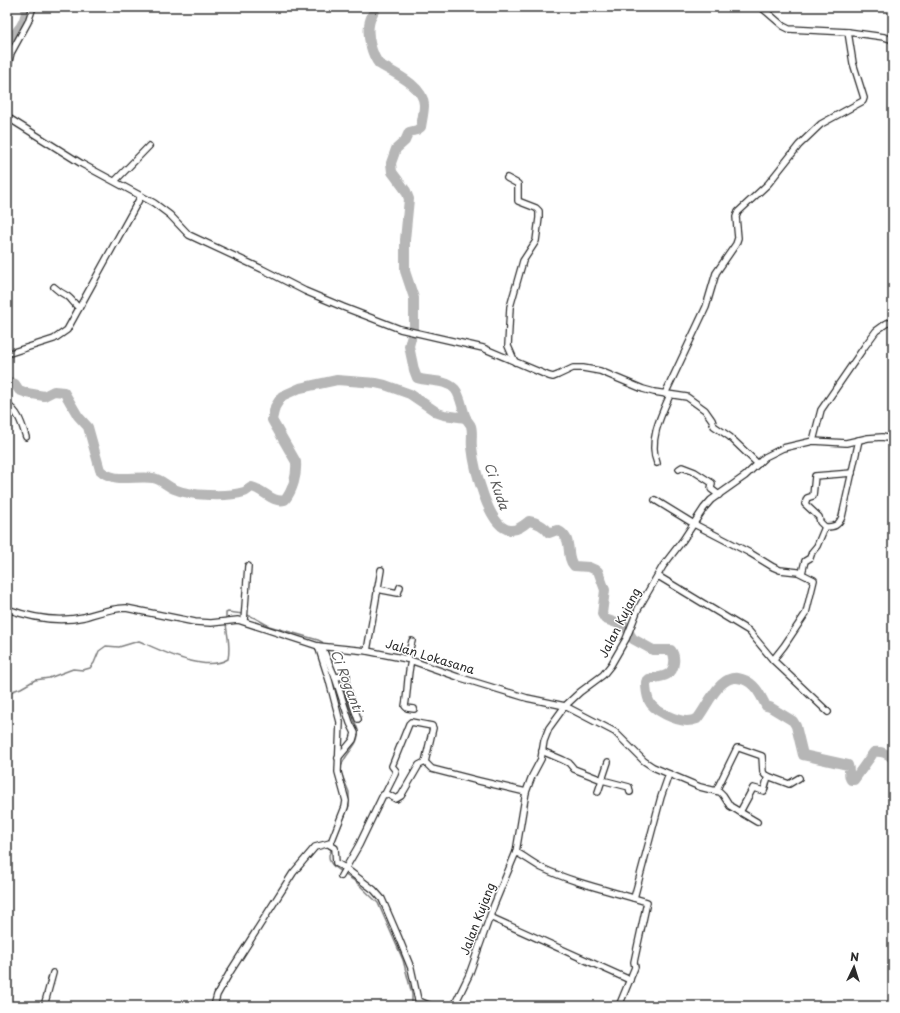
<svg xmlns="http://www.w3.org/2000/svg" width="900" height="1013" viewBox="0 0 900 1013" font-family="'Playpen Sans',sans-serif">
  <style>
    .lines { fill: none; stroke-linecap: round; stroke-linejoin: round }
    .stream { stroke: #7e7e7e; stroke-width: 1.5 }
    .river { stroke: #b6b6b6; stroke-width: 10 }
    .minor-casing { stroke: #2b2b2b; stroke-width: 8 }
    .minor { stroke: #fff; stroke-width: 5.5 }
    .labels { text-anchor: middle; stroke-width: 3; stroke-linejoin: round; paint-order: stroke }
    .street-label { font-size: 12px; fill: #2b2b2b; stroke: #fff }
    .water-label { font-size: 13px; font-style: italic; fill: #5c5c5c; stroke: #fff }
  </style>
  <rect width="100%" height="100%" fill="#fff"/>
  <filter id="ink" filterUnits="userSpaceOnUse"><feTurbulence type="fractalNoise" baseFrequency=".025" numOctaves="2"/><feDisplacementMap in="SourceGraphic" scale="8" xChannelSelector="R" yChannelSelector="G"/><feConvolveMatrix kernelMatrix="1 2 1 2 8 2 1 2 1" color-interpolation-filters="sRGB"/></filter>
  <g filter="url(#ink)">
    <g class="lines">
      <g class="stream">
        <polyline points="247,615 255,618 269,626 318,640 322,642 324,645"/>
        <polyline points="226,619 226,613 228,612 243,614"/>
        <polyline points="326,648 337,674"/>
        <path d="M338,678L358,730C360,746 345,752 341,767"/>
        <path d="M7,693L21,688L35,680L49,678L73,669L83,670L90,668L94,663L99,651L106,646L119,647L139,641C162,651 205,673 228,659C231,644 227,637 226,623"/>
        <path d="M341,872C334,867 329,864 329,855L349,806V792L341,773"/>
        <polyline points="344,874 355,881 378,903 403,960 412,994 412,1006"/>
      </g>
      <g class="river">
        <path d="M376,7C373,13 370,18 369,25C367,37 372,55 379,64C394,73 424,86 424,105C424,112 422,120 421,127L417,130L409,132L405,141L396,149L391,163L392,172L406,191L409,199L405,240V271L414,298V327L409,346L414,370L417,378C429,382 445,379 455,389C461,396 462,409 466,418C467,421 470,423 471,426C473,432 471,441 472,447C474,466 488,528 510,530C517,531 524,525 529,521C536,522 545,526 549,533L557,530C575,538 564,555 574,566L589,567L598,571L605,590L602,614L605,619L625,626L633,639L653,650H671C674,654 675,657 674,663C673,677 660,677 649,679L646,682C646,688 647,696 649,701C653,711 677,721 687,721C690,721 694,720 697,719C708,706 720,671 742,679C755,683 760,694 766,706L770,707L793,721L796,726L803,755L848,765C850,770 848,776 851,780H854L874,752C882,751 887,753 893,759"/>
        <path d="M7,44C10,38 13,36 17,31C23,25 26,15 27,7"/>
        <path d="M7,381L15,384L19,390L27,393L44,396L54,391L64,392L78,416L88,427L100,470C114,484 136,475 153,478C161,479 167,486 174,489C190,496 228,497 244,492C247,491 249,488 252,487C264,490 272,503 285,500C293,490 297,475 296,462L272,420L275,407L282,396L300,388L337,380L376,383L385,385L410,394L438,413L444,415L466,418"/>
      </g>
      <g class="minor-casing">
        <g id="minor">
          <polyline points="761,7 783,26 789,29 848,32 884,37 893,40"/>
          <polyline points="7,70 11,53 28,22 33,7"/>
          <polyline points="7,117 82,164 154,203 170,215 189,235 262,269 305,291 343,307 400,329 483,348 549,376 553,377 558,375 573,368 583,368 600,371 643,389 654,392 687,397 705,410 712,420 714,426 730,437 758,464"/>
          <polyline points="507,178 518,184 518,201 536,208 539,211 539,218 536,241 523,261 510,307 508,346 515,362"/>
          <polyline points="115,181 149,146"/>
          <path d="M54,287C59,292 61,293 67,296C70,297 76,306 79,308"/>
          <polyline points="7,354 54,339 67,330 141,196"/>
          <polyline points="665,394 706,307 716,273 736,244 738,238 736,217 738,212 768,184 799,145 821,124 863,101 864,98 853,63 848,32"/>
          <path d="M7,405C19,412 22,425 26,437"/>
          <polyline points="813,441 821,410 865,346 876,331 887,323 893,323"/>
          <path d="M657,463C648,441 661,415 670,395"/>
          <polyline points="679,469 682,467 695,472 712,483 711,489 719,495"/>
          <polyline points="655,500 694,524 750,553 773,567 780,570 798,572 814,580 806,613 784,646 773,660"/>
          <polyline points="825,527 820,522 819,517 805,504 807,498 813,496 815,476 852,473"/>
          <path d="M802,573L805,561L810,558L812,552L817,546L825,527C834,527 838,526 842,517L859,440"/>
          <polyline points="658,576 749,631 773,660 828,712"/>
          <polyline points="377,589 398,593 400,587"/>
          <path d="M7,609C32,618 57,623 84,617C98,613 111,608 126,608L195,622L211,623L238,620L318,646L367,651L407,659L458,677L527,698L565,706L615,732L644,761L653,767L700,787L720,792L723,795L730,806L757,822"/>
          <polyline points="244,621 248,566"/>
          <polyline points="318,646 329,680 340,722 338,772 346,801 345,807 330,845 335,848 336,863 345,868 374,890 382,899 398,936 411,968 418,1000 419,1001 431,1006"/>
          <polyline points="322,647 335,677 350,723 355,733 353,740 338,758"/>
          <polyline points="367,651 381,570"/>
          <polyline points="407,659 412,641"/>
          <path d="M411,661C407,676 408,691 405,706L407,708L414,709"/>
          <polyline points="335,677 347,676 346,685 358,719"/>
          <polyline points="542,751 563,760 569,763 574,769 602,780 629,787 630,792"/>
          <polyline points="716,791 737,748 739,748 762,756 763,772 765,775 789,784 799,778"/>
          <polyline points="598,792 608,762"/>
          <polyline points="385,794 395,774 396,771 392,766 409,724 411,722 432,726 433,728 425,762"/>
          <polyline points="740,812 753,788 764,791 768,776"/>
          <path d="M516,852C525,857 533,863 542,868C576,884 612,891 647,902L634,962L635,967L619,1006"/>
          <polyline points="341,876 359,845 383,795 387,794 396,799 401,796 419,765 425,762 432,769 479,781 526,792"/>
          <polyline points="634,898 661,797 669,774"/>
          <polyline points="490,917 630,980"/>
          <polyline points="44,1006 53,973"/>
          <polyline points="214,1006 217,995 230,972 293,873 315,847 330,843"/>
          <polyline points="454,1006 469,975 494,905 516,852 526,792 532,776 541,759 544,741 549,728 565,706 580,692 603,675 611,665 626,639 638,609 663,566 683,540 704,508 711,500 745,476 765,457 783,448 813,441 846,443 868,438 882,437 893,439"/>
        </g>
      </g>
      <use href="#minor" class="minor"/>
    </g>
  </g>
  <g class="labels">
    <g class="street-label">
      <text transform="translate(620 623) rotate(-63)" y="4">Jalan Kujang</text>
      <text transform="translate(430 657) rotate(17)" y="4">Jalan Lokasana</text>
      <text transform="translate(478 919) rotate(-69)" y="4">Jalan Kujang</text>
    </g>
    <g class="water-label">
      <text transform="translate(497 486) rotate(71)" y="5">Ci Kuda</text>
      <text transform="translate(347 681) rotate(69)" y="5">Ci Roganti</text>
    </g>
  </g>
  <rect width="900" height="1013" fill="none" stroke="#fff" stroke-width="24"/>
  <rect x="12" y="12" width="876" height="989" fill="none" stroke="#2b2b2b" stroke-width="1.5" filter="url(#ink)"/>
  <g transform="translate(854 967) rotate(4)" stroke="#ffffff" stroke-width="3" paint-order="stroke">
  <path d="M0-3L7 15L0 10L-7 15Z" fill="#2b2b2b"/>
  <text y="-6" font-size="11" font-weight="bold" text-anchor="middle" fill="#2b2b2b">N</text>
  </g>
</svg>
